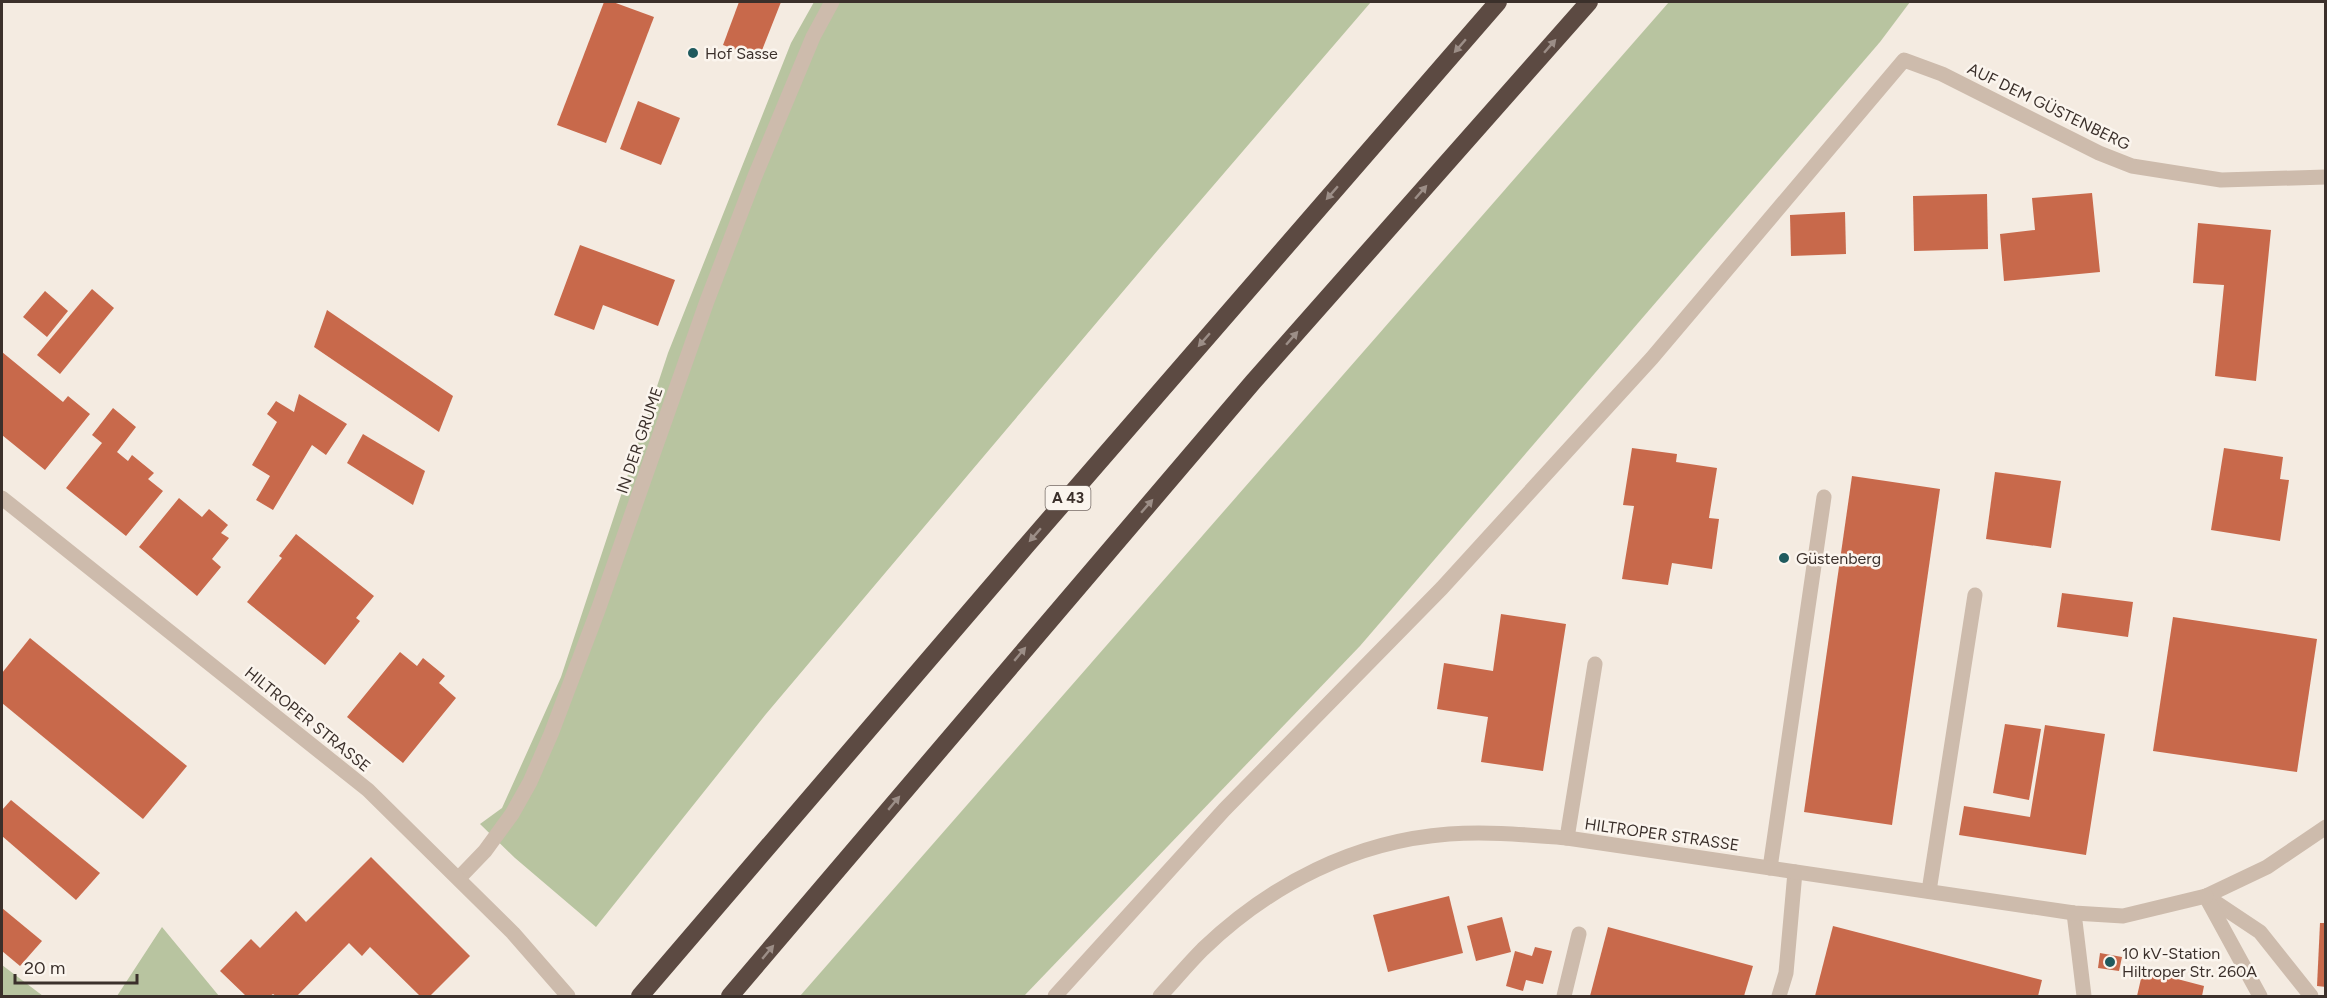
<svg xmlns="http://www.w3.org/2000/svg" width="2327" height="998" viewBox="0 0 2327 998" font-family="Figtree,sans-serif">
  <style>
    .green { fill: #b8c4a0 }
    .building { fill: #c8694b }
    .lines { fill: none; stroke-linecap: round; stroke-linejoin: round }
    .service { stroke: #cdbbac; stroke-width: 15 }
    .minor { stroke: #cdbbac; stroke-width: 15 }
    .tertiary { stroke: #cdbbac; stroke-width: 15 }
    .motorway { stroke: #5c4a42; stroke-width: 18 }
    .oneway { fill: #9c8e87 }
    .poi-dot { fill: #1f5a5e; stroke: #fbf5ee; stroke-width: 2 }
    .labels { text-anchor: middle; stroke-width: 5; stroke-linejoin: round; paint-order: stroke }
    .shield { fill: #fbf5ee; stroke: #756b66; stroke-width: 1.5 }
    .shield-label { font-size: 15px; font-weight: bold; fill: #3b302b }
    .poi-label { font-size: 16px; fill: #3b302b; stroke: #fbf5ee; text-anchor: start }
    .street-label { font-size: 16px; fill: #3b302b; stroke: #fbf5ee }
  </style>
  <rect width="100%" height="100%" fill="#f4ebe1"/>
  <g class="green">
    <polygon points="814,2 1371,2 1158,250 766,714 596,927 515,858 480,824 502,808 561,677 668,353 791,43"/>
    <polygon points="1669,2 1910,2 1880,42 1360,646 1024,996 800,996"/>
    <polygon points="162,927 219,996 109,996 117,996"/>
    <polygon points="2,965 43,996 2,996"/>
  </g>
  <g class="building">
    <polygon points="604,2 613,2 654,17 606,143 557,125"/>
    <polygon points="739,2 781,2 759,58 723,45"/>
    <polygon points="638,101 680,118 661,165 620,149"/>
    <polygon points="2092,193 2100,272 2004,281 2000,234 2035,230 2032,198"/>
    <polygon points="1987,194 1988,249 1914,251 1913,196"/>
    <polygon points="1845,212 1846,254 1791,256 1790,215"/>
    <polygon points="2198,223 2271,230 2256,381 2215,376 2224,285 2193,283"/>
    <polygon points="580,245 675,280 658,326 603,305 594,330 554,315"/>
    <polygon points="92,289 114,308 60,374 37,355"/>
    <polygon points="45,291 68,311 47,337 23,317"/>
    <polygon points="327,310 453,396 439,432 314,347"/>
    <polygon points="2,352 63,402 68,396 90,414 45,470 2,435"/>
    <polygon points="299,394 347,424 326,455 312,445 273,510 256,500 270,476 252,465 277,422 267,414 276,401 294,412"/>
    <polygon points="113,408 136,427 117,452 128,461 132,455 154,473 148,479 163,491 126,536 66,488 102,443 92,435"/>
    <polygon points="363,434 425,471 413,505 347,463"/>
    <polygon points="1632,448 1677,454 1676,462 1717,468 1709,518 1719,519 1712,569 1672,563 1668,585 1622,579 1634,506 1623,505"/>
    <polygon points="2224,448 2283,457 2280,479 2289,480 2280,541 2211,530"/>
    <polygon points="1995,472 2061,481 2051,548 1986,539"/>
    <polygon points="1852,476 1940,489 1892,825 1804,812"/>
    <polygon points="179,498 202,517 209,509 228,525 221,533 229,538 212,559 221,567 197,596 139,547"/>
    <polygon points="296,534 374,596 356,618 360,621 325,665 247,602 282,558 279,556"/>
    <polygon points="2062,593 2133,602 2128,637 2057,627"/>
    <polygon points="1501,614 1566,624 1543,771 1481,762 1488,717 1437,709 1444,663 1493,671"/>
    <polygon points="2173,617 2317,639 2297,772 2153,751"/>
    <polygon points="30,638 187,766 143,819 2,703 2,673"/>
    <polygon points="400,652 417,666 423,658 445,676 439,683 456,698 403,763 347,717"/>
    <polygon points="2005,724 2041,729 2029,800 1993,793"/>
    <polygon points="2045,725 2105,734 2086,855 1959,835 1964,806 2030,817"/>
    <polygon points="11,800 100,873 76,900 2,836 2,810"/>
    <polygon points="371,857 470,956 430,996 420,996 370,947 362,956 349,943 297,996 276,996 273,994 270,996 246,996 220,971 251,939 260,948 296,911 306,922"/>
    <polygon points="1449,896 1463,953 1388,972 1373,915"/>
    <polygon points="2,908 42,941 20,966 2,951"/>
    <polygon points="1502,917 1511,952 1476,961 1467,926"/>
    <polygon points="2320,923 2326,923 2326,987 2317,986"/>
    <polygon points="1833,926 2042,980 2038,996 1815,996"/>
    <polygon points="1608,927 1753,966 1744,996 1590,996"/>
    <polygon points="1535,947 1552,951 1543,984 1526,980 1523,991 1506,986 1515,951 1532,956"/>
    <polygon points="2100,953 2122,957 2119,971 2098,968"/>
    <polygon points="2143,970 2204,986 2202,996 2137,996"/>
  </g>
  <g class="lines">
    <g class="service">
      <polyline points="1567,838 1595,664"/>
      <polyline points="1770,868 1824,497"/>
      <polyline points="459,878 485,851 512,814 530,782 551,734 598,610 707,301 755,176 813,37 832,2"/>
      <polyline points="1929,891 1975,595"/>
      <polyline points="2206,896 2260,932 2311,996"/>
      <polyline points="2206,896 2267,867 2326,827"/>
      <polyline points="2207,899 2260,996"/>
      <polyline points="2074,913 2084,996"/>
      <polyline points="1055,996 1224,810 1442,588 1652,358 1904,60 1942,74 2099,153 2132,166 2221,180 2326,177"/>
      <polyline points="1564,996 1579,934"/>
      <polyline points="1779,996 1786,973 1795,872"/>
    </g>
    <path class="minor" d="M1160,996C1174,981 1188,964 1203,949C1271,884 1355,841 1449,834C1489,831 1528,835 1567,838L2074,913L2123,916L2206,896"/>
    <polyline class="tertiary" points="2,498 368,790 513,933 568,996"/>
    <g class="motorway">
      <polyline points="640,996 1026,546 1498,2"/>
      <polyline points="730,996 1253,382 1589,2"/>
    </g>
  </g>
  <defs><path id="oneway-solid" d="M-6-.8H1V-3.2L6.5 0L1 3.2V.8H-6Z" transform="scale(1.5)"/></defs>
  <g class="oneway">
    <use href="#oneway-solid" transform="translate(1460 46) rotate(131)"/>
    <use href="#oneway-solid" transform="translate(1550 46) rotate(-49)"/>
    <use href="#oneway-solid" transform="translate(1421 192) rotate(-49)"/>
    <use href="#oneway-solid" transform="translate(1332 193) rotate(131)"/>
    <use href="#oneway-solid" transform="translate(1292 338) rotate(-49)"/>
    <use href="#oneway-solid" transform="translate(1204 340) rotate(131)"/>
    <use href="#oneway-solid" transform="translate(1147 506) rotate(-49)"/>
    <use href="#oneway-solid" transform="translate(1035 535) rotate(131)"/>
    <use href="#oneway-solid" transform="translate(1020 654) rotate(-50)"/>
    <use href="#oneway-solid" transform="translate(894 803) rotate(-50)"/>
    <use href="#oneway-solid" transform="translate(768 952) rotate(-50)"/>
  </g>
  <g class="poi-dot">
    <circle cx="693" cy="53" r="6"/>
    <circle cx="1784" cy="558" r="6"/>
    <circle cx="2110" cy="962" r="6"/>
  </g>
  <g class="labels">
    <rect class="shield" x="1045.5" y="486" width="45" height="24" rx="4.5"/>
    <g class="shield-label">
      <text x="1068" y="503">A 43</text>
    </g>
    <g class="poi-label">
      <text x="705" y="59">Hof Sasse</text>
      <text x="1796" y="564">Güstenberg</text>
      <text x="2122" y="959">10 kV-Station<tspan x="2122" dy="18">Hiltroper Str. 260A</tspan></text>
    </g>
    <g class="street-label">
      <text transform="translate(2049 106) rotate(26)" y="6">AUF DEM GÜSTENBERG</text>
      <text transform="translate(639 440) rotate(-71)" y="6">IN DER GRUME</text>
      <text transform="translate(308 719) rotate(39)" y="6">HILTROPER STRASSE</text>
      <text transform="translate(1662 834) rotate(8)" y="6">HILTROPER STRASSE</text>
    </g>
  </g>
  <rect width="2327" height="998" fill="none" stroke="#3b302b" stroke-width="6"/>
  <path d="M15 974v9h122v-9" fill="none" stroke="#3b302b" stroke-width="3"/>
  <text x="24" y="974" font-size="18" fill="#3b302b" stroke="#fbf5ee" stroke-width="4.5" paint-order="stroke">20 m</text>
</svg>
